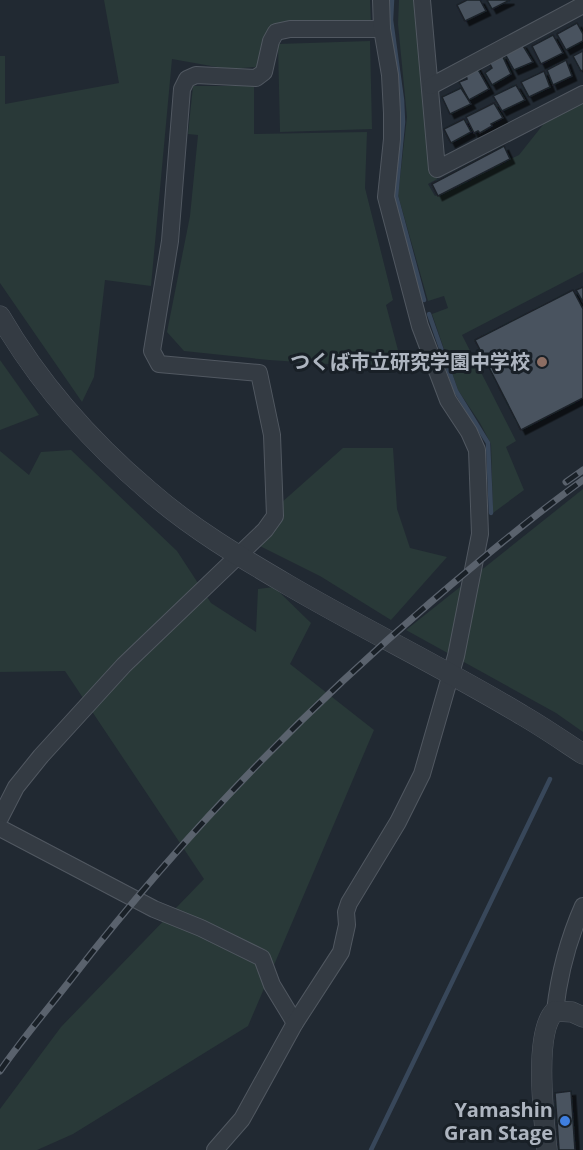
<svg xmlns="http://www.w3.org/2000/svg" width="583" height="1150" viewBox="0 0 583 1150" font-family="'Open Sans','Noto Sans JP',sans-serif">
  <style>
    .green { fill: #293938 }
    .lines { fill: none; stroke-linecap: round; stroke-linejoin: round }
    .stream { stroke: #38475a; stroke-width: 4.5 }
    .building { fill: #49535e; stroke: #1b2229; stroke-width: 1.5; filter: url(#shadow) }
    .minor-casing { stroke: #515861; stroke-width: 18 }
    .tertiary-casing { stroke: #515861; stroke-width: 21 }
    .minor { stroke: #343b43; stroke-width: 16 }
    .tertiary { stroke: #343b43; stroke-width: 20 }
    .rail-casing { stroke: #5a626d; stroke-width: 7 }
    .rail { stroke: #192027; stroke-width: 4.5; stroke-dasharray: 14; stroke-linecap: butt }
    .education-dot { fill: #8d6e63; stroke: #192027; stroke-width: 2 }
    .shop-dot { fill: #3f7fe0; stroke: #192027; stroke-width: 2 }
    .labels { text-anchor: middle; stroke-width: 6; stroke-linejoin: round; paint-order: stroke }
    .poi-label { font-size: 20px; font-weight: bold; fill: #aeb5c0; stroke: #192027; text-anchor: end }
  </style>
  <defs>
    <filter id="shadow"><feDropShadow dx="4.5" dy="4.5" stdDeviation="0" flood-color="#0009"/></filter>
  </defs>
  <rect width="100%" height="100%" fill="#212932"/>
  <g class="green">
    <polygon points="104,0 370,0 371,23 277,24 257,67 228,69 172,59 151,286 105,280 94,377 82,402 0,283 0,56 5,56 5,104 119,83"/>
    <polygon points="399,0 416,0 437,179 428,184 435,196 519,155 546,121 583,102 583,272 462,335 516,441 506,447 524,490 493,513 491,444 480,423 458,390 432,314 448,308 444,296 428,301 398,195 407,117 398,24"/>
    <polygon points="370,41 372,129 280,132 278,44"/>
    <polygon points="193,86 254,86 254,134 367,132 365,188 393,300 386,305 403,369 269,360 184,351 167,332 190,216 198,135 188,134"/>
    <polygon points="0,360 39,415 0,430"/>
    <polygon points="343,448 393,448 397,509 410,548 447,557 391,620 320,576 260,546 281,503"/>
    <polygon points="71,450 177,551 211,603 256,632 258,589 274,587 311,623 290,664 374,730 248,1026 73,1134 37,1150 0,1150 0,1109 61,1027 204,879 65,671 0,672 0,451 29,475 41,452"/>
    <polygon points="583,489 583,732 556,713 406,630"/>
  </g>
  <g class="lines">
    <g class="stream">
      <polyline points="392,0 391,20 402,100 403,122 396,196 424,300"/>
      <polyline points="429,314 456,391 488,443 491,513"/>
      <polyline points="371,1150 550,779"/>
    </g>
  </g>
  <g class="building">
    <polygon points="467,0 480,0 486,11 465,21 457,5"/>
    <polygon points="487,0 510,0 492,9"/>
    <polygon points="577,23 583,34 583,41 566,50 557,34"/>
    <polygon points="553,35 563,53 541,64 532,46"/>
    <polygon points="522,44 533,62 514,70 505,54"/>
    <polygon points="583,51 583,70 581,71 573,56"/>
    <polygon points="502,55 511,74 492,85 485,73 492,68 489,62"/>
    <polygon points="566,60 572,76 553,85 547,70"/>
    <polygon points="476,66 489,89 469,100 459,82 467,79 465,71"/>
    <polygon points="544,71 550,87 529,97 521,82"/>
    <polygon points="516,85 525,100 502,111 493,96"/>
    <polygon points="461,88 471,104 450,114 442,97"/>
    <polygon points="494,103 503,118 491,124 492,126 480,133 478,131 474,133 466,117"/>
    <polygon points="464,119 471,132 451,143 444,129"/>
    <polygon points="504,146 510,159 438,196 432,184"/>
    <polygon points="583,287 583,302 576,290"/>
    <polygon points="573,290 583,309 583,398 521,430 475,340"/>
    <polygon points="571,1091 575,1150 559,1150 555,1093"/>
  </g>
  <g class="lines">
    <g class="minor-casing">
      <g id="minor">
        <polyline points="422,0 437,169 583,94"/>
        <polyline points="431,86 583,5"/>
        <polyline points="0,818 16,787 41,756 124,665 265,530 275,516 272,435 259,373 159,364 152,351 170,241 182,89 187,79 196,75 256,78 264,72 271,41 276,32 290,29 382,29"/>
        <polyline points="0,828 154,909 201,928 262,958 272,985 295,1023"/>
        <path d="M555,1011C559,975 568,940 583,906"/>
        <polyline points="215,1150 242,1119 295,1023 341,952 347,925 346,912 349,903 398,822 422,774 456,656 480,534 477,450 469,432 448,400 420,326 386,197 392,139 392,113 390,75 382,29 381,0"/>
      </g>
    </g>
    <g class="tertiary-casing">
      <g id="tertiary">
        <path d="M0,316C39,383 90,441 149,491C191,528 240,557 288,585C365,630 446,669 522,715C543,727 563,741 583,754"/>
        <path d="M547,1150C544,1120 533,1032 555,1011L572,1012L583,1017"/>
      </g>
    </g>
    <use href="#minor" class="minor"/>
    <use href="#tertiary" class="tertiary"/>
    <g class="rail-casing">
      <g id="rail">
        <polyline points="566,482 583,470"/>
        <path d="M0,1071C22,1039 48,1009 72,978C178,841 299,715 431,602C480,560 530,518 583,480"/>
      </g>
    </g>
    <use href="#rail" class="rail"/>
  </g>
  <circle class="education-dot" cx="542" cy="362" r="6"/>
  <circle class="shop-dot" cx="565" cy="1121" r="6"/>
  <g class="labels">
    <g class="poi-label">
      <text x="530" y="369">つくば市立研究学園中学校</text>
      <text x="553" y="1117">Yamashin<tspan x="553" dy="23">Gran Stage</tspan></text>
    </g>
  </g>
</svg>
